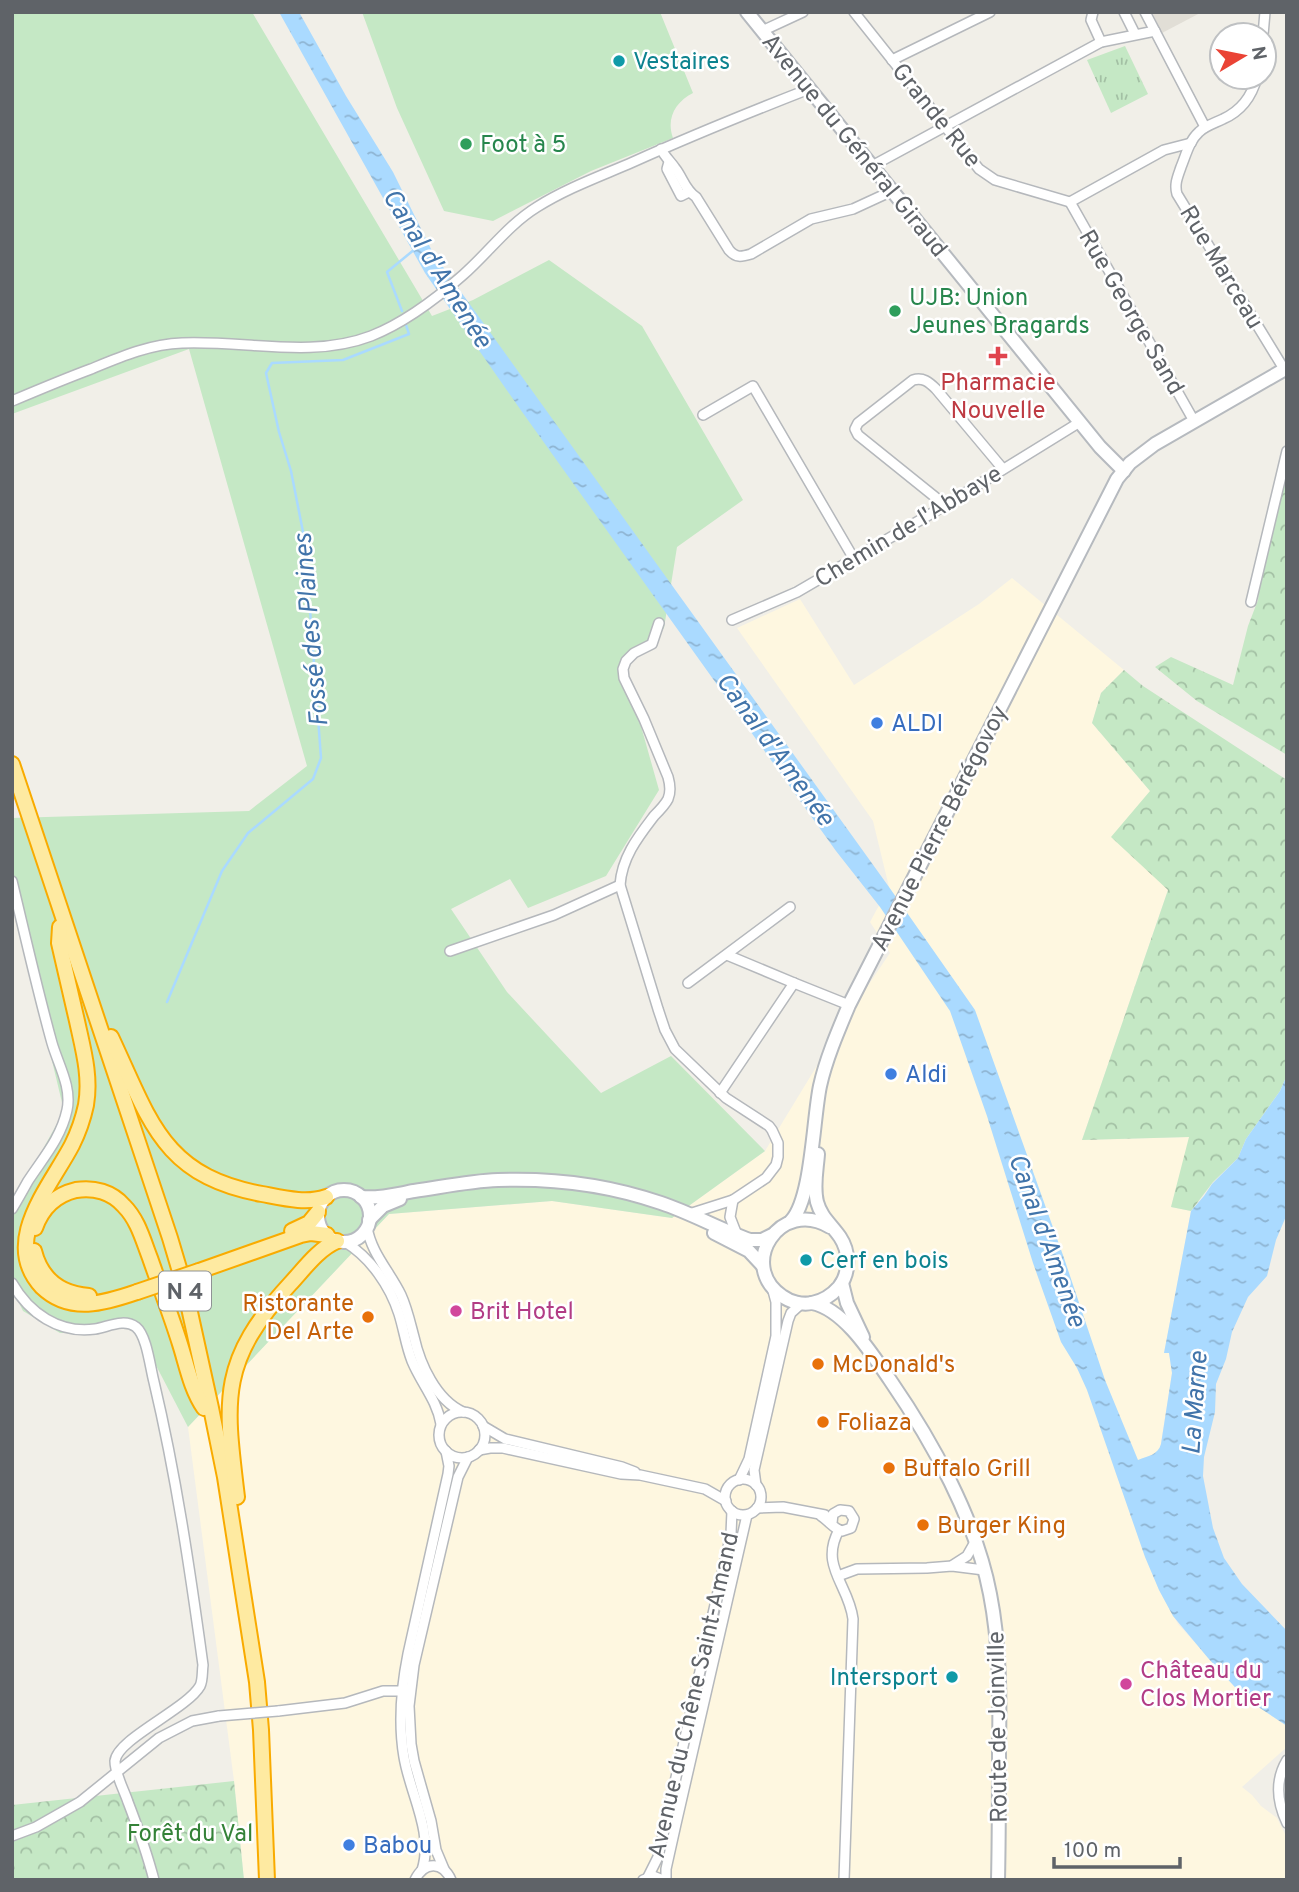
<svg xmlns="http://www.w3.org/2000/svg" width="1299" height="1892" viewBox="0 0 1299 1892" font-family="Overpass,sans-serif">
  <style>
    .commercial { fill: #fef7e0 }
    .education { fill: #e1ded6 }
    .grass { fill: #c5e8c5 }
    .forest { fill: url(#forest-crowns) }
    .park { fill: url(#park-tufts) }
    .water { fill: url(#water-ripples) }
    .lines { fill: none; stroke-linecap: round; stroke-linejoin: round }
    .stream { stroke: #aadaff; stroke-width: 2.5 }
    .minor-casing { stroke: #b5b8bc; stroke-width: 12 }
    .secondary-casing { stroke: #b6babf; stroke-width: 16 }
    .trunk-casing { stroke: #f9ab00; stroke-width: 18 }
    .minor { stroke: #fff; stroke-width: 9 }
    .secondary { stroke: #fff; stroke-width: 12 }
    .trunk { stroke: #feeaa1; stroke-width: 14 }
    .minor-bridge-casing { stroke: #b5b8bc; stroke-width: 12; stroke-linecap: butt }
    .trunk-bridge-casing { stroke: #f9ab00; stroke-width: 18; stroke-linecap: butt }
    .minor-bridge { stroke: #fff; stroke-width: 9 }
    .trunk-bridge { stroke: #feeaa1; stroke-width: 14 }
    .culture-dot { fill: #0f9aa8; stroke: #fff; stroke-width: 2.5 }
    .leisure-dot { fill: #2e9e5b; stroke: #fff; stroke-width: 2.5 }
    .health-dot { fill: #e0444e; stroke: #fff; stroke-width: 2.5 }
    .shop-dot { fill: #3f7fe0; stroke: #fff; stroke-width: 2.5 }
    .hotel-dot { fill: #d1479c; stroke: #fff; stroke-width: 2.5 }
    .food-dot { fill: #e8710a; stroke: #fff; stroke-width: 2.5 }
    .labels { text-anchor: middle; stroke-width: 5; stroke-linejoin: round; paint-order: stroke }
    .shield { fill: #fff; stroke: #8f9295; stroke-width: 2 }
    .shield-label { font-size: 23px; font-weight: bold; fill: #5f6368 }
    .culture-label { font-size: 24px; fill: #0d838f; stroke: #fff; text-anchor: start }
    .street-label { font-size: 24px; fill: #5f6368; stroke: #fff }
    .leisure-label { font-size: 24px; fill: #27864d; stroke: #fff; text-anchor: start }
    .health-label { font-size: 24px; fill: #be3a42; stroke: #fff }
    .shop-label { font-size: 24px; fill: #366cbe; stroke: #fff; text-anchor: start }
    .food-label { font-size: 24px; fill: #c56008; stroke: #fff; text-anchor: start }
    .hotel-label { font-size: 24px; fill: #b23c85; stroke: #fff; text-anchor: start }
    .park-label { font-size: 24px; fill: #348238; stroke: #fff }
    .water-label { font-size: 26px; font-style: italic; fill: #4174aa; stroke: #fff }
  </style>
  <defs>
    <pattern id="forest-crowns" width="20" height="18" patternUnits="userSpaceOnUse" patternTransform="scale(1.75)"><rect width="20" height="18" fill="#c5e8c5"/><path d="M2 6a3 3 0 1 1 6 0M12 15a3 3 0 1 1 6 0" fill="none" stroke="#a3c0a4"/></pattern>
    <pattern id="park-tufts" width="24" height="20" patternUnits="userSpaceOnUse" patternTransform="scale(1.75)"><rect width="24" height="20" fill="#c5e8c5"/><path d="M3 7l-1-3M5 7V3M7 7l1-3M15 17l-1-3M17 17v-4M19 17l1-3" fill="none" stroke="#a3c0a4"/></pattern>
    <pattern id="water-ripples" width="26" height="14" patternUnits="userSpaceOnUse" patternTransform="scale(1.75)"><rect width="26" height="14" fill="#aadaff"/><path d="M2 4q2-2 4 0t4 0M15 11q2-2 4 0t4 0" fill="none" stroke="#8eb4d2"/></pattern>
  </defs>
  <rect width="100%" height="100%" fill="#f1efe8"/>
  <polygon class="commercial" points="1012,578 1124,670 1101,693 1092,723 1150,791 1168,890 1082,1140 1190,1137 1171,1207 1191,1211 1164,1353 1169,1353 1172,1373 1160,1449 1155,1454 1115,1471 1159,1590 1178,1624 1245,1698 1287,1726 1287,1747 1242,1787 1252,1795 1261,1806 1277,1818 1287,1838 1287,1880 244,1880 234,1781 188,1427 389,1214 552,1201 672,1218 765,1151 846,1018 890,953 870,922 889,887 873,821 737,628 800,599 854,685 979,604"/>
  <polygon class="education" points="1152,12 1202,12 1162,33"/>
  <g class="grass">
    <polygon points="12,12 252,12 432,316 473,300 549,260 642,326 743,500 677,547 664,628 624,666 659,790 606,876 528,908 510,879 451,909 507,992 601,1093 671,1056 765,1151 672,1218 552,1201 389,1214 188,1427 134,1323 87,1333 60,1333 23,1311 12,1289 12,1205 64,1111 12,893 12,818 249,811 307,766 189,349 12,414"/>
    <path d="M362,12H660L693,93C675,102 666,119 673,138L591,171L493,221L444,211L397,108Z"/>
  </g>
  <g class="forest">
    <polygon points="1287,460 1287,755 1197,701 1155,667 1171,657 1233,685 1248,626 1258,600 1260,578"/>
    <polygon points="1124,670 1143,686 1287,780 1287,1075 1280,1091 1246,1139 1238,1158 1213,1182 1191,1211 1171,1207 1189,1137 1082,1140 1168,890 1111,837 1150,791 1092,723 1101,693"/>
    <polygon points="234,1781 244,1880 12,1880 12,1805"/>
  </g>
  <polygon class="park" points="1125,46 1148,94 1111,113 1087,60"/>
  <path class="water" d="M279,12H299L346,96L393,172L433,253L889,887L975,1010L1064,1258L1105,1380L1138,1460C1148,1456 1158,1455 1161,1444L1172,1373L1169,1353H1164L1191,1211L1204,1196L1212,1184L1238,1158L1246,1139L1280,1091L1287,1075V1214L1276,1240L1267,1276L1248,1297L1232,1332L1226,1359L1216,1384L1215,1412L1204,1457L1203,1476L1213,1528L1224,1558L1242,1584L1287,1631V1726L1245,1698L1208,1658L1173,1616L1159,1590L1145,1557L1087,1390L1077,1368L1061,1342L1033,1263L987,1116L950,1011L880,907L836,851L520,409L425,273Z"/>
  <g class="lines">
    <g class="stream">
      <polyline points="402,311 387,272 415,249"/>
      <polyline points="167,1002 222,871 248,833 313,779 321,758 305,542 291,471 279,432 266,373 272,363 343,360 409,334 406,325"/>
    </g>
    <g class="minor-casing">
      <g id="minor">
        <polyline points="854,12 979,169 995,180 1070,202 1164,150 1191,143"/>
        <polyline points="1093,12 1091,20 1101,42"/>
        <polyline points="1124,12 1135,34"/>
        <polyline points="1145,12 1205,127"/>
        <polyline points="762,31 803,12"/>
        <polyline points="1263,35 1265,12"/>
        <polyline points="892,60 990,12"/>
        <path d="M1257,77C1252,96 1241,111 1223,119C1215,123 1205,126 1199,132C1189,141 1186,155 1181,167C1178,176 1174,184 1177,194L1284,369"/>
        <path d="M661,149C665,157 671,162 675,168C683,178 685,190 696,197L729,250C736,258 741,257 751,254L811,219L853,209L892,191"/>
        <polyline points="669,162 667,169 681,196 689,192"/>
        <polyline points="872,166 1101,42 1155,31"/>
        <polyline points="1070,202 1194,421"/>
        <path d="M12,401C38,390 64,379 91,369C120,357 150,344 182,343C244,340 311,359 371,336C404,323 437,298 463,275C489,252 508,225 537,207C567,188 601,176 633,162C691,136 750,112 809,89"/>
        <polyline points="703,415 753,386 854,559"/>
        <path d="M945,505L858,435L855,429L858,423L913,380C923,377 929,382 936,389L1003,469"/>
        <polyline points="1251,602 1287,451"/>
        <polyline points="732,620 797,592 934,512 1080,422"/>
        <path d="M659,623L652,644L634,653L626,661L623,669L624,678L644,719L668,777C670,784 671,792 668,799C665,805 659,811 654,816C638,837 622,857 620,885L658,1009L665,1030L675,1049L726,1098L769,1126L772,1130L778,1143V1157L776,1165L766,1178L733,1200L689,1214"/>
        <path d="M12,881C25,935 37,989 52,1043C58,1064 72,1087 67,1110C61,1138 43,1158 28,1181C23,1190 18,1199 12,1209"/>
        <polyline points="450,951 554,915 620,885"/>
        <polyline points="688,983 790,907"/>
        <polyline points="794,983 849,1005"/>
        <polyline points="720,1093 794,983 727,955"/>
        <polyline points="733,1200 730,1217 737,1235"/>
        <path d="M367,1227C371,1253 390,1272 401,1295C407,1308 410,1322 414,1337C420,1364 436,1400 463,1412"/>
        <path d="M345,1242C371,1258 390,1286 399,1314C404,1330 406,1346 412,1361C421,1383 437,1400 441,1424"/>
        <path d="M12,1283C29,1313 59,1334 95,1329C108,1327 124,1318 136,1327C147,1336 150,1367 154,1382C176,1475 190,1570 203,1665C202,1672 203,1680 200,1686C187,1709 117,1739 115,1761C115,1774 124,1790 128,1802C138,1828 147,1853 154,1880"/>
        <circle cx="462" cy="1435" r="23"/>
        <polyline points="483,1426 505,1439 622,1467 635,1472"/>
        <polyline points="479,1450 490,1448 503,1448 621,1474 640,1475 705,1489 726,1501"/>
        <circle cx="743" cy="1497" r="18"/>
        <polyline points="739,1480 749,1459 776,1336 776,1302 772,1287"/>
        <polyline points="756,1485 754,1470 756,1461 788,1321 791,1313 802,1303"/>
        <polyline points="757,1508 783,1507 825,1515"/>
        <path d="M821,1516C829,1521 834,1529 842,1531L851,1528L854,1519L849,1511L840,1510L833,1514L832,1523"/>
        <path d="M839,1530C819,1566 849,1585 853,1619L844,1880"/>
        <polyline points="953,1565 967,1556 975,1542"/>
        <polyline points="838,1576 857,1569 927,1568 952,1566 984,1570"/>
        <polyline points="278,1711 345,1703 383,1691 405,1691"/>
        <path d="M1287,1760C1275,1780 1277,1802 1287,1823"/>
        <polyline points="12,1836 36,1827 80,1802 159,1738 192,1721 219,1716"/>
        <polyline points="444,1869 436,1850 431,1821 414,1761 411,1744 409,1706 414,1665 458,1477 468,1457"/>
        <path d="M422,1870C434,1832 410,1794 404,1757C398,1722 401,1689 408,1654L448,1474L449,1466L446,1451"/>
        <polyline points="648,1877 658,1857 731,1534 732,1511"/>
        <path d="M415,1880C424,1861 443,1861 451,1880"/>
        <polyline points="643,1880 653,1876 663,1880"/>
        <polyline points="666,1880 666,1869 676,1824 747,1515"/>
      </g>
    </g>
    <g class="secondary-casing">
      <g id="secondary">
        <polyline points="747,12 1100,447 1124,471"/>
        <path d="M818,1154C817,1169 813,1186 817,1202C821,1217 831,1224 840,1237C850,1252 850,1273 839,1287C832,1295 823,1301 812,1303C802,1305 790,1302 782,1296C737,1265 780,1197 830,1227"/>
        <circle cx="344" cy="1216" r="26"/>
        <path d="M361,1197C379,1199 397,1194 414,1191C442,1187 470,1181 498,1180C553,1178 609,1185 661,1203C691,1213 719,1229 750,1240H762L772,1235"/>
        <polyline points="369,1220 383,1206 400,1199"/>
        <path d="M791,1221C812,1199 813,1119 820,1086C826,1059 838,1031 849,1005L1117,479L1130,463L1155,444L1287,368"/>
        <polyline points="714,1233 749,1251 763,1266"/>
        <polyline points="842,1283 847,1303 863,1337"/>
        <path d="M812,1303C844,1309 872,1354 890,1380C932,1441 976,1520 990,1594C1000,1645 1000,1696 999,1747C999,1791 999,1836 998,1880"/>
      </g>
    </g>
    <g class="trunk-casing">
      <g id="trunk">
        <polyline points="12,764 170,1238 184,1285 211,1408 225,1477 244,1599 257,1682 261,1730 267,1880"/>
        <path d="M60,927L59,943C65,969 71,995 77,1021C83,1049 91,1076 86,1105C83,1119 78,1133 72,1145C50,1187 0,1242 42,1287C70,1314 105,1303 137,1292"/>
        <path d="M111,1037C150,1120 162,1176 262,1194C283,1198 306,1204 326,1197"/>
        <path d="M35,1228C42,1208 55,1195 76,1190C94,1187 112,1192 124,1206C138,1220 143,1240 150,1258C160,1287 171,1315 180,1344C187,1366 191,1389 204,1408"/>
        <polyline points="292,1231 309,1223 318,1212"/>
        <path d="M34,1251C41,1279 61,1294 89,1296"/>
        <polyline points="199,1271 301,1235 311,1233 327,1235"/>
        <path d="M237,1497C225,1399 219,1361 290,1284C304,1269 318,1249 337,1241"/>
      </g>
    </g>
    <use href="#minor" class="minor"/>
    <use href="#secondary" class="secondary"/>
    <use href="#trunk" class="trunk"/>
    <g class="minor-bridge-casing">
      <polyline id="minor-bridge" points="219,1716 278,1711"/>
    </g>
    <g class="trunk-bridge-casing">
      <polyline id="trunk-bridge" points="137,1292 199,1271"/>
    </g>
    <use href="#minor-bridge" class="minor-bridge"/>
    <use href="#trunk-bridge" class="trunk-bridge"/>
  </g>
  <g class="culture-dot">
    <circle cx="619" cy="61" r="7"/>
    <circle cx="806" cy="1260" r="7"/>
    <circle cx="952" cy="1677" r="7"/>
  </g>
  <g class="leisure-dot">
    <circle cx="466" cy="144" r="7"/>
    <circle cx="895" cy="311" r="7"/>
  </g>
  <path class="health-dot" d="M994.5 345.5h7v7h7v7h-7v7h-7v-7h-7v-7h7z"/>
  <g class="shop-dot">
    <circle cx="877" cy="723" r="7"/>
    <circle cx="891" cy="1074" r="7"/>
    <circle cx="349" cy="1845" r="7"/>
  </g>
  <g class="hotel-dot">
    <circle cx="456" cy="1311" r="7"/>
    <circle cx="1126" cy="1684" r="7"/>
  </g>
  <g class="food-dot">
    <circle cx="368" cy="1317" r="7"/>
    <circle cx="818" cy="1364" r="7"/>
    <circle cx="823" cy="1422" r="7"/>
    <circle cx="889" cy="1468" r="7"/>
    <circle cx="923" cy="1525" r="7"/>
  </g>
  <g class="labels">
    <rect class="shield" x="159" y="1271.5" width="52" height="39" rx="5"/>
    <g class="shield-label">
      <text x="185" y="1299">N 4</text>
    </g>
    <g class="culture-label">
      <text x="633" y="69">Vestaires</text>
      <text x="820" y="1268">Cerf en bois</text>
      <text x="938" y="1685" text-anchor="end">Intersport</text>
    </g>
    <g class="street-label">
      <text transform="translate(937 115) rotate(51)" y="8">Grande Rue</text>
      <text transform="translate(855 145) rotate(51)" y="8">Avenue du Général Giraud</text>
      <text transform="translate(1222 267) rotate(59)" y="8">Rue Marceau</text>
      <text transform="translate(1132 312) rotate(60)" y="8">Rue George Sand</text>
      <text transform="translate(908 526) rotate(-31)" y="8">Chemin de l'Abbaye</text>
      <text transform="translate(939 828) rotate(-63)" y="8">Avenue Pierre Bérégovoy</text>
      <text transform="translate(693 1695) rotate(-77)" y="8">Avenue du Chêne Saint-Amand</text>
      <text transform="translate(997 1727) rotate(-91)" y="8">Route de Joinville</text>
    </g>
    <g class="leisure-label">
      <text x="480" y="152">Foot à 5</text>
      <text x="909" y="305">UJB: Union<tspan x="909" dy="28">Jeunes Bragards</tspan></text>
    </g>
    <g class="health-label">
      <text x="998" y="390">Pharmacie<tspan x="998" dy="28">Nouvelle</tspan></text>
    </g>
    <g class="shop-label">
      <text x="891" y="731">ALDI</text>
      <text x="905" y="1082">Aldi</text>
      <text x="363" y="1853">Babou</text>
    </g>
    <g class="food-label">
      <text x="354" y="1311" text-anchor="end">Ristorante<tspan x="354" dy="28">Del Arte</tspan></text>
      <text x="832" y="1372">McDonald's</text>
      <text x="837" y="1430">Foliaza</text>
      <text x="903" y="1476">Buffalo Grill</text>
      <text x="937" y="1533">Burger King</text>
    </g>
    <g class="hotel-label">
      <text x="470" y="1319">Brit Hotel</text>
      <text x="1140" y="1678">Château du<tspan x="1140" dy="28">Clos Mortier</tspan></text>
    </g>
    <g class="park-label">
      <text x="190" y="1841">Forêt du Val</text>
    </g>
    <g class="water-label">
      <text transform="translate(438 268) rotate(58)" y="9">Canal d'Amenée</text>
      <text transform="translate(310 630) rotate(-95)" y="9">Fossé des Plaines</text>
      <text transform="translate(776 749) rotate(54)" y="9">Canal d'Amenée</text>
      <text transform="translate(1048 1240) rotate(70)" y="9">Canal d'Amenée</text>
      <text transform="translate(1194 1403) rotate(-86)" y="9">La Marne</text>
    </g>
  </g>
  <rect width="1299" height="1892" fill="none" stroke="#5f6368" stroke-width="28"/>
  <g transform="translate(1243 56) rotate(80)"><circle r="33" fill="#ffffff" stroke="#bfc1c3" stroke-width="2"/>
  <path d="M0-5L12 26L0 18L-12 26Z" fill="#ea4335"/>
  <text y="-10" font-size="19" font-weight="bold" text-anchor="middle" fill="#5f6368">N</text>
  </g>
  <path d="M1054 1857v10h126v-10" fill="none" stroke="#5f6368" stroke-width="3.5"/>
  <text x="1064" y="1857" font-size="21" fill="#5f6368" stroke="#ffffff" stroke-width="5" paint-order="stroke">100 m</text>
</svg>
